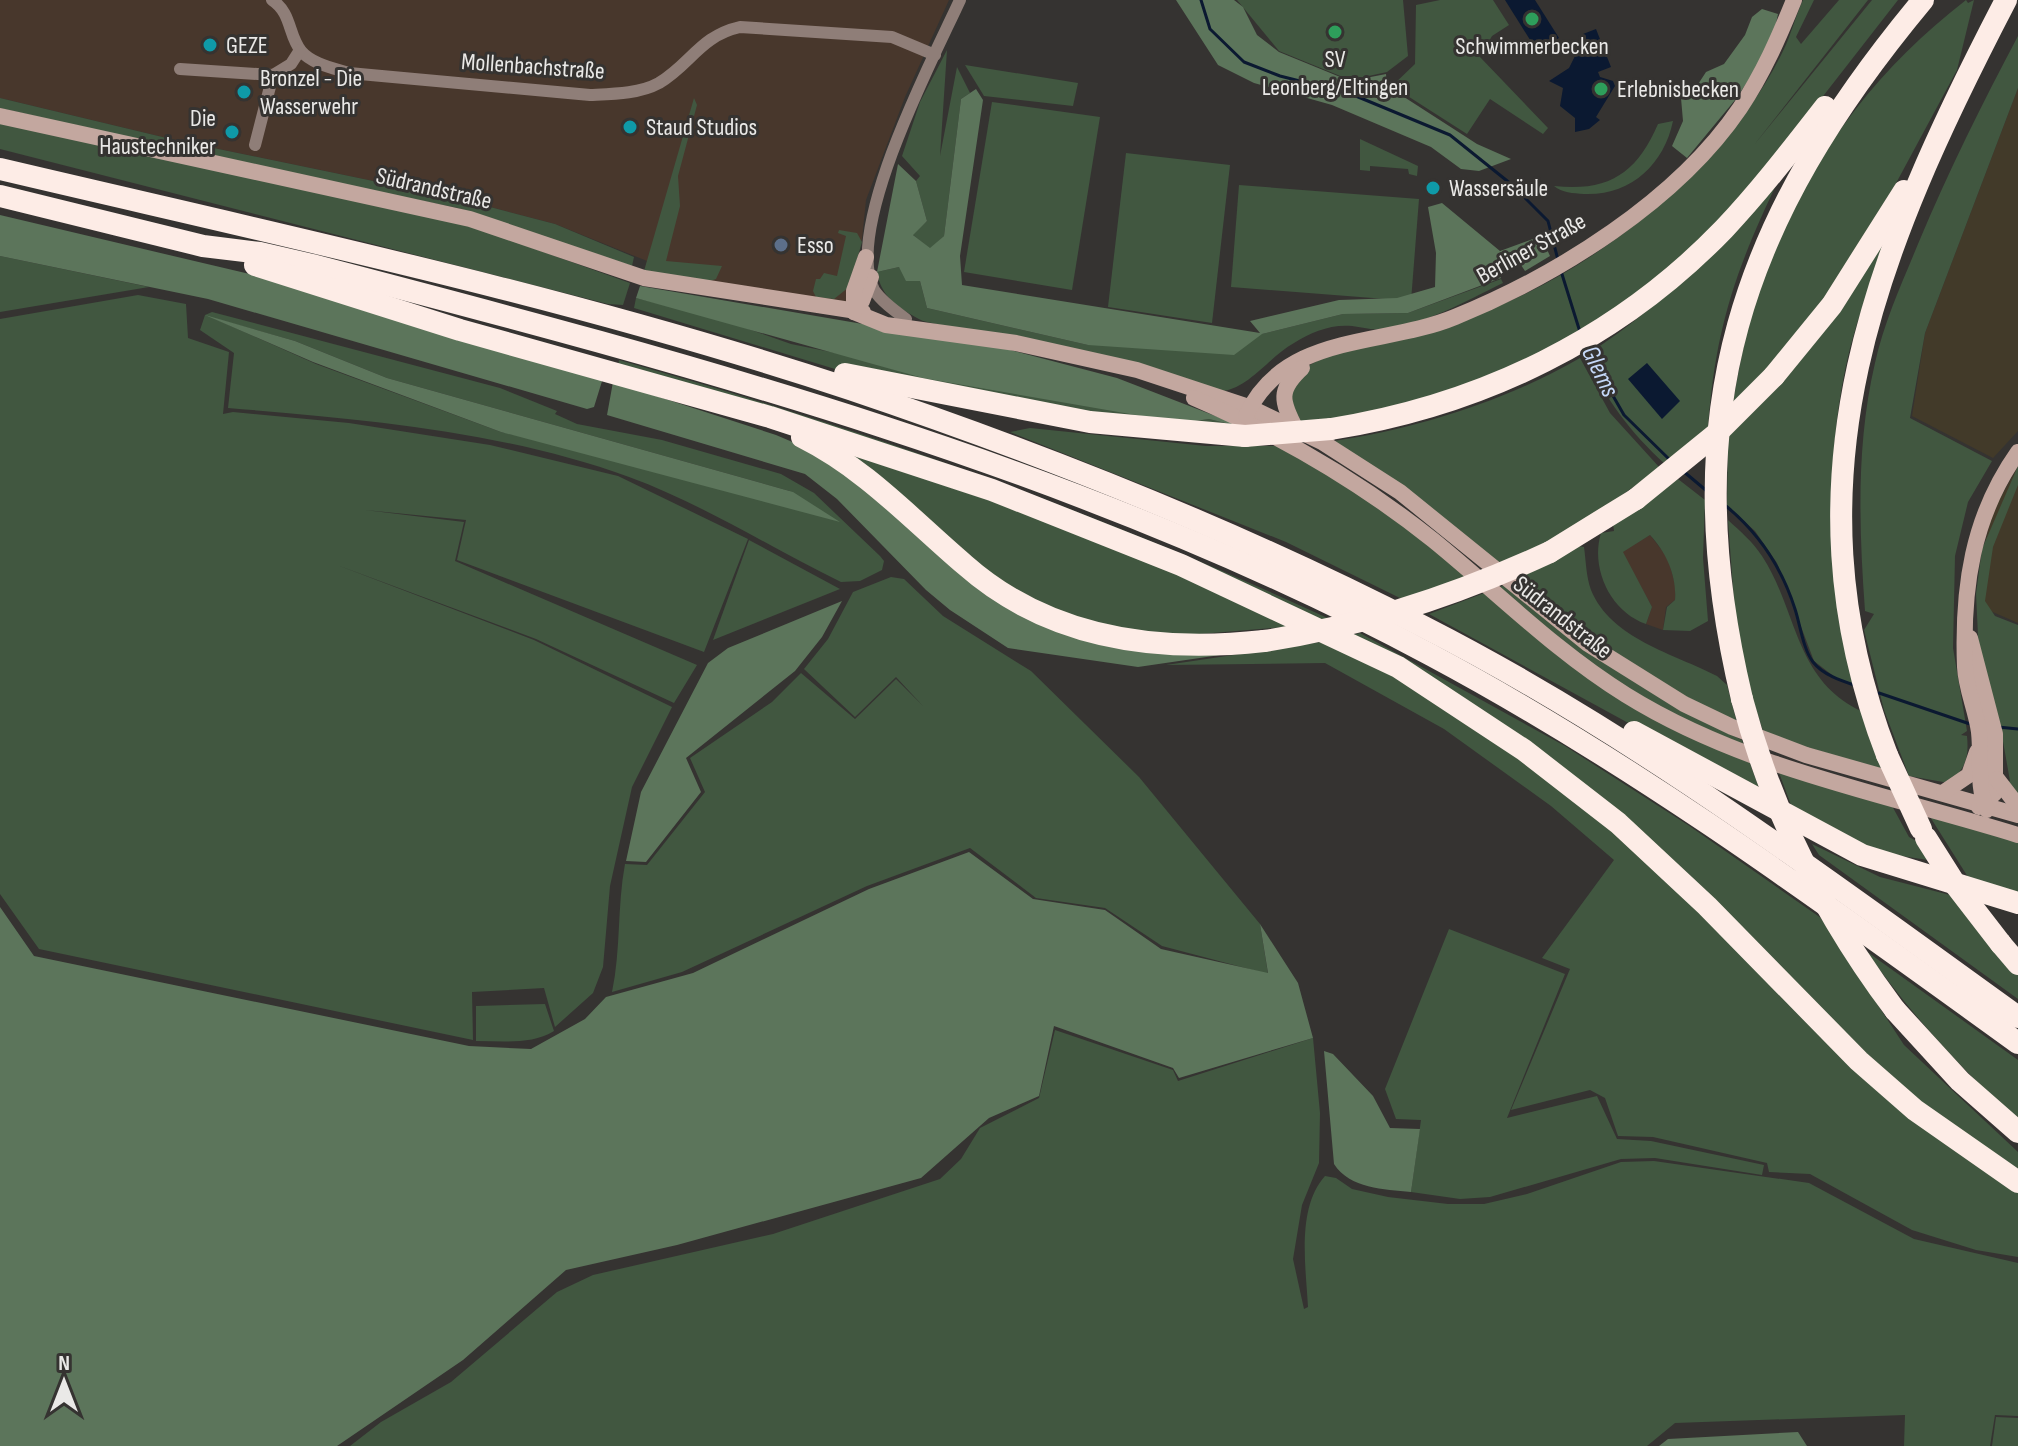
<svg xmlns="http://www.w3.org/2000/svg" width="2018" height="1446" viewBox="0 0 2018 1446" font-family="'Sofia Sans Condensed',sans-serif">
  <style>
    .commercial { fill: #423a29 }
    .industrial { fill: #48372c }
    .green { fill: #415740; fill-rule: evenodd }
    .forest { fill: #5c755b }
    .water { fill: #0b1931 }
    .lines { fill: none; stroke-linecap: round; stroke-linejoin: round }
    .stream { stroke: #0b1931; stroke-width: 3 }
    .minor { stroke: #8f7e78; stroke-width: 12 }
    .secondary { stroke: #c3a79f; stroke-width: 16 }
    .motorway { stroke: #fdece6; stroke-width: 22 }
    .motorway-bridge { stroke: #fdece6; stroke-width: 22 }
    .leisure-dot { fill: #2e9e5b; stroke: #353331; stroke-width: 3 }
    .culture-dot { fill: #0f9aa8; stroke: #353331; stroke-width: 3 }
    .service-dot { fill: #5c6f8a; stroke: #353331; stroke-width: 3 }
    .labels { text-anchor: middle; stroke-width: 6; stroke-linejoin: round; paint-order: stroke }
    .poi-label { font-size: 24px; fill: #eae9e7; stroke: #353331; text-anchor: start }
    .street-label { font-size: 24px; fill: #eae9e7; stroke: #353331 }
    .water-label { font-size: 26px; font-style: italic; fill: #c5d8f8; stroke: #353331 }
  </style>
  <rect width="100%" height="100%" fill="#353331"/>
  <g class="commercial">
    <polygon points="2018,88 2018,431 1993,458 1912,416 1925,333"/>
    <polygon points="2018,466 2018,623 1979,606 1980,564 1992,513"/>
  </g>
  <g class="industrial">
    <polygon points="0,0 949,0 905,97 866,200 862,239 846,304 645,269 647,261 555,224 460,199 175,140 0,98"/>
    <polygon points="1650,535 1668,558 1676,588 1675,600 1666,607 1663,630 1646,624 1652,607 1622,552"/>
  </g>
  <g class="green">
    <polygon points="1237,0 1403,0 1408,56 1387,72 1350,80 1279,51"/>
    <polygon points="1440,0 1493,0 1509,25 1492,36 1480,57 1548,128 1543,134 1490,99 1467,134 1392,86 1415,64 1416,5"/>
    <path d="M1803,0H1814L1796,37L1801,44L1839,0H1868L1754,145L1872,0H1898L1760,177L1677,266L1615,315L1453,395L1301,427L1291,408L1290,386L1310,365L1329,354C1374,342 1420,333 1464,319C1588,278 1726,169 1783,51C1791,35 1795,17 1803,0Z"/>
    <path d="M1966,0L1968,3L1974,0L1957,70L1894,187L1821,304L1778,359L1732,406C1738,376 1743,345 1751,316C1788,188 1860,82 1966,0Z"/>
    <path d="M2018,36V88L1925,333L1910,418L1992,461L1968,502L1955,556L1953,648L1967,731L1961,735L1967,736C1969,757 1966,768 1949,783L1909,776L1884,710L1864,630L1874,614L1865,611C1859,528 1856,444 1875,363C1884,322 1902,283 1918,244C1948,172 1982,104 2018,36Z"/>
    <polygon points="947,50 940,156 957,67 970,93 961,99 944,236 930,249 912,234 927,221 916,181 920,176 902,156 920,102"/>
    <polygon points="965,65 1078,83 1073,106 984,96"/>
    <polygon points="0,98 175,140 460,199 555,224 634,257 632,266 458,208 272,171 0,108"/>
    <polygon points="694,98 697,105 678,176 680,206 666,261 722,266 716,279 707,282 644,271"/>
    <polygon points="992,102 1100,117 1072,290 964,272"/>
    <polygon points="0,121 460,222 630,283 623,305 608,304 0,149"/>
    <path d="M1673,121C1664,165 1630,196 1584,194C1573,193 1562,193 1554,186C1609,192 1637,173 1658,124Z"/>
    <polygon points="1360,139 1418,166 1417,176 1409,174 1408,169 1370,166 1370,171 1360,170"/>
    <polygon points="1126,153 1230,165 1212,323 1108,307"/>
    <path d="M1780,177C1736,268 1715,328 1708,429L1665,464C1630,432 1605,399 1586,355C1661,308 1720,244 1780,177Z"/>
    <polygon points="1239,185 1419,199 1411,301 1231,287"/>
    <path d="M1897,215C1879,259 1862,303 1850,348C1823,458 1829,575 1853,684L1836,678L1814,661L1777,563L1755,531L1727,506L1728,437L1781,384Z"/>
    <polygon points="839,230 857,233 862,242 849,287 834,299 816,297 813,291 816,279 820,279 824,273 837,276 846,236 838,233"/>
    <polygon points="0,256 149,287 0,312"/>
    <path d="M899,267L920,281L927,308L1088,345L1262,334L1343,314L1408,313L1501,279L1503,283C1464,302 1427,324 1383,329C1372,331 1363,327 1352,326C1331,324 1311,332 1294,343C1270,356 1250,387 1223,391L923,321C901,310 881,298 877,272Z"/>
    <polygon points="138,295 186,304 188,338 229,352 223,414 233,412 349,423 490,445 618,476 748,539 704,652 457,560 466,520 365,510 464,522 455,561 697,665 674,703 536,639 337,565 534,640 672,707 632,787 610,886 603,967 593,993 555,1027 544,988 472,992 473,1040 39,949 0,894 0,319"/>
    <polygon points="636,298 717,318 791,344 1182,423 1209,419 1249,429 1164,427 926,390 835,369 634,308"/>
    <path d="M212,312L500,388L557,411L555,414L577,424L662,440L781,474L814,493L880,556L884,561L882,570L860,581L841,582C771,548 703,504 629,477C503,431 361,419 228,408L234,353L200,330L205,315ZM213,318L295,341L387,378L793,492L501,432L316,364Z"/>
    <path d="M1580,358L1610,413L1660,468L1580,525L1500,565L1403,486L1334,441C1417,429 1508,400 1580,358Z"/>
    <path d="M619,360C864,429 1101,513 1332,620L1323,621L618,365Z"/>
    <polygon points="1030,428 1206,446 1282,446 1350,484 1471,577 1402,599 1286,542 1010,432"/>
    <polygon points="850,454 1058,523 1297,626 1164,637 1066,616 995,578"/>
    <polygon points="2018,466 2018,485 1993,547 1985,601 1995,616 2018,625 2018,798 2007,783 2010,781 2001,730 1979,656 1976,594 1982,549"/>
    <path d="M1678,479L1705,500L1703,558L1708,621L1690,631L1663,630L1667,607L1675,600C1677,576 1666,552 1650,535L1623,552L1652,607L1646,624C1611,612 1590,569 1601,533L1614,531L1613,524Z"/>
    <path d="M1728,520C1740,531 1753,542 1762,556C1798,611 1794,679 1861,711L1882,770L1764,734L1752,697L1736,629Z"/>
    <polygon points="749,540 840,589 713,640"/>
    <path d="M1578,546L1584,547C1586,561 1586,576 1591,590C1611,639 1675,654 1717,676L1727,685L1737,723L1656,681L1579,629L1518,579Z"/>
    <path d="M891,577L904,579L943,616L1031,671L1139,777L1260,924L1268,974L1162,946L1105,908L1036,898L970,848L867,886L682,972L612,992C621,950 617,907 625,864L647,865L705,792L690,758L772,702L801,673L855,719L896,679L923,706L896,677L855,717L804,669L828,639L853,592Z"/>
    <polygon points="1506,584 1695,717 1742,740 1746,752 1630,693 1494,590"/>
    <polygon points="1487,592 1552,645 1748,758 1762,796 1429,614"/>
    <polygon points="1360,633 1565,746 1688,825 1821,918 1904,1045 2018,1152 2018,1172 1979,1148 1860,1053 1677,866 1352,635"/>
    <polygon points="1328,641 1427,693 1541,769 2018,1188 2018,1257 1976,1250 1912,1230 1810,1174 1769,1172 1767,1163 1653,1137 1618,1136 1605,1098 1590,1090 1511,1110 1570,969 1542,958 1614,860 1551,806 1444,729 1325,663 1166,665"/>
    <polygon points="1778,770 1891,804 1909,837 1918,842 1928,860 1881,853 1794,813"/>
    <polygon points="1927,812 2018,839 2018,898 1973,885"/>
    <polygon points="1812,844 1880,877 1950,895 1992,949 2018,975 2018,999 1819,855"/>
    <polygon points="1449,929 1565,974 1507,1118 1597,1096 1617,1139 1651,1141 1764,1165 1762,1175 1655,1158 1621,1159 1490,1197 1460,1199 1411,1192 1421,1120 1396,1119 1385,1089"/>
    <path d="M1866,951L2018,1060V1121C1961,1069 1910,1013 1866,951Z"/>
    <path d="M545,1004L554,1031C531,1045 503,1041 476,1041V1006Z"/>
    <path d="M1055,1030L1173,1070L1178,1081L1313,1038L1320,1113L1319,1163L1302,1205L1293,1259L1304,1309L1308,1307C1306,1268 1296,1208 1325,1176L1336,1178L1352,1189L1388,1197L1448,1204H1484L1527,1194L1621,1162L1654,1161L1809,1183L1914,1239L2018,1263V1416L1995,1415L1990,1446H1904L1905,1415L1675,1423L1647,1446H350L381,1422L451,1382L557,1292L593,1275L773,1234L940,1179L961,1159L980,1128L1039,1098Z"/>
    <polygon points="1996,1417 2018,1418 2018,1446 1992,1446"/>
  </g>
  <g class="forest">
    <polygon points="1176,0 1234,0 1243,7 1257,35 1279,52 1350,81 1386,74 1387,86 1477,144 1511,159 1479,171 1461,169 1431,147 1332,105 1254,83 1218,65"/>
    <polygon points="1762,9 1778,14 1771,47 1735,100 1687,158 1672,146 1683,121 1681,98 1689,98 1706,72 1724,64 1745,35 1752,17"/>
    <polygon points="976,89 983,100 960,256 962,285 1260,333 1250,321 1339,300 1397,298 1435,287 1436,253 1428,207 1442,203 1500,251 1541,236 1550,256 1525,271 1515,256 1494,268 1501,278 1408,313 1343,314 1262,334 1234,355 1088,345 927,308 920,281 906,281 899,267 877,272 898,164 916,181 927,221 913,235 930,248 944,236 961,99"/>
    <polygon points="0,215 283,282 603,378 594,407 587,409 208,299 0,256"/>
    <polygon points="640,286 1003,348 1117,378 1249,429 1209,419 1182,423 923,378 636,298"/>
    <polygon points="205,315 295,341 387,378 793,492 840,522 501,432 313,362"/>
    <polygon points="613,382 776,435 823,455 998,600 1227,654 1138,667 1008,648 950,610 926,590 837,499 805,474 607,415"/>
    <polygon points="842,601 822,637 795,671 686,758 701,792 646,862 626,861 641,792 708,663 728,648"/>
    <polygon points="969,852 1033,899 1105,910 1161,949 1268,973 1260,924 1298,983 1313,1038 1179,1078 1173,1068 1054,1026 1039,1096 989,1118 921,1178 677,1245 566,1270 463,1360 337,1446 0,1446 0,907 34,956 469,1046 531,1049 585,1019 606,997 693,973 869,889"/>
    <path d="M1324,1051L1333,1054L1373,1096L1390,1128L1420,1129L1411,1192C1384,1189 1350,1189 1334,1164Z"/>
    <polygon points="1798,1432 1807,1446 1659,1446 1668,1439"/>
  </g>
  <g class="water">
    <polygon points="1505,0 1535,0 1559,38 1537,51"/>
    <polygon points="1596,29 1611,67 1598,72 1600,77 1613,81 1615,86 1596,117 1600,120 1589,129 1575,132 1575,118 1560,106 1563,88 1549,81 1569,68 1575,56 1572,47 1587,45 1583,34"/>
    <polygon points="1647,363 1680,401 1662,419 1628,379"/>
  </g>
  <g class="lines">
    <g class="stream">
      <polyline points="1201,0 1210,29 1244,62 1280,76 1351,94 1450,135 1511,184 1548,221 1558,260"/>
      <polyline points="1561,271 1580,332"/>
      <polyline points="1585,347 1624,415 1671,461"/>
      <polyline points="1683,471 1708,492"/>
      <path d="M1726,506C1760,534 1782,568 1795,609C1800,624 1803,649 1813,662C1823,675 1842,681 1857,686"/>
      <polyline points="1879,693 1970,724"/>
      <polyline points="1998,727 2018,729"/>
    </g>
    <g class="minor">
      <path d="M272,0C292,13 288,35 301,51C312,64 333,68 349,73L590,95C612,94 639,94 659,83C691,64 700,36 740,27L892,37L935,55"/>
      <polyline points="180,69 273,75 291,64 300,50"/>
      <polyline points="255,145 273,75"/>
      <path d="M906,319C895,311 881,301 874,290C843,229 933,59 960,0"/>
    </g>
    <g class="secondary">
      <polyline points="0,116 470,219 644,278 863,312"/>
      <polyline points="855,311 862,301 871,277"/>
      <polyline points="854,312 886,325 1016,343 1137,370 1249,407 1322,442 1400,492 1588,644 1684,704 1732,727 1806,755 2018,815"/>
      <polyline points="854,312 854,291 866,257"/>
      <path d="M1194,398C1280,435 1359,481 1433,540C1497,592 1555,651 1626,695C1745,769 1886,794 2018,835"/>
      <path d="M1246,416C1284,332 1383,347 1455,317C1558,275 1677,201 1740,108C1763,74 1779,37 1794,0"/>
      <path d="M1296,429C1281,401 1278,390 1302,368"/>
      <polyline points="1970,638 1995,734 1995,793 1979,807"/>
      <polyline points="1997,779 2018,806"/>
      <polyline points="1944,792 1969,775 1977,752"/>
      <path d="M1987,810C1976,786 1982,759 1979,732C1976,710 1966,689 1965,667C1962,588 1972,517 2018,452"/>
    </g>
    <g class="motorway">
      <path d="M0,169C284,236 572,297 850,389C1046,455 1240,532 1424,627C1636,735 1826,879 2018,1017"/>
      <path d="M0,196L203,246L260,253L312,265C695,365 1080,467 1431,655C1639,766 1828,906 2018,1043"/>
      <polyline points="255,265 460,330 770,417 992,490 1181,565 1398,667 1524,750 1618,823 1707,906 1859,1061 1915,1110 2018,1182"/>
      <polyline points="845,374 1090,422 1245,436"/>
      <polyline points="1774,376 1832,305 1904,191"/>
      <path d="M1331,429C1482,405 1618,339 1724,229C1760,191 1793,148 1825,107"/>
      <path d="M802,437C866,469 911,519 965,565C1049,639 1157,653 1264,641"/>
      <polyline points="1550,552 1636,499"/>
      <path d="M1742,699C1674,414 1739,221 1923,0"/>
      <polyline points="1634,732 1862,855 2018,903"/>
      <path d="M1887,755C1780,478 1877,248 2006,0"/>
      <polyline points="2001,944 2018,964"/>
      <polyline points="1895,1010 1960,1081 2018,1132"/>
    </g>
    <g class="motorway-bridge">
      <polyline points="1245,436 1331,429"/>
      <polyline points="1636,499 1716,434 1774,376"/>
      <path d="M1264,641C1365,626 1457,595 1550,552"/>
      <path d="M1742,699C1772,812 1825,917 1895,1010"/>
      <polyline points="1887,755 1921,829"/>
      <polyline points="1926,838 1957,887 2001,944"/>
    </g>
  </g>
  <g class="leisure-dot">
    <circle cx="1532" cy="19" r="8"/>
    <circle cx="1335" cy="32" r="8"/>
    <circle cx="1601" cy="89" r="8"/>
  </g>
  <g class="culture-dot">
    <circle cx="210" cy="45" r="8"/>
    <circle cx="244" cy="92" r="8"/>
    <circle cx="630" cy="127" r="8"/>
    <circle cx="232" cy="132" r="8"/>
    <circle cx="1433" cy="188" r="8"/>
  </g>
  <circle class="service-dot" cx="781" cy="245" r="8"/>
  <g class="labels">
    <g class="poi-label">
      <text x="226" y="53">GEZE</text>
      <text x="1532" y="54" text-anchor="middle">Schwimmerbecken</text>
      <text x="1335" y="67" text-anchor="middle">SV<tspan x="1335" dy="28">Leonberg/Eltingen</tspan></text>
      <text x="260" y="86">Bronzel - Die<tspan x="260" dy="28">Wasserwehr</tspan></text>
      <text x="1617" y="97">Erlebnisbecken</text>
      <text x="216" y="126" text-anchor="end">Die<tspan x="216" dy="28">Haustechniker</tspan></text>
      <text x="646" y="135">Staud Studios</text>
      <text x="1449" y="196">Wassersäule</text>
      <text x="797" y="253">Esso</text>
    </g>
    <g class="street-label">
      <text transform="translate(533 66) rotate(4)" y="8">Mollenbachstraße</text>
      <text transform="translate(434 188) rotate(13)" y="8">Südrandstraße</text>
      <text transform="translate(1531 248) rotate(-29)" y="8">Berliner Straße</text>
      <text transform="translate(1563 617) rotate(38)" y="8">Südrandstraße</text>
    </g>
    <g class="water-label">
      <text transform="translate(1601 371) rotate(64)" y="9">Glems</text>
    </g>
  </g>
  <g transform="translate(64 1382)" stroke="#353331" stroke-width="6" paint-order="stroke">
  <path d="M0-6L14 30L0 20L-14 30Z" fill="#eae9e7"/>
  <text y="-12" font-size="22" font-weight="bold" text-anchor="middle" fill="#eae9e7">N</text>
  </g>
</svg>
